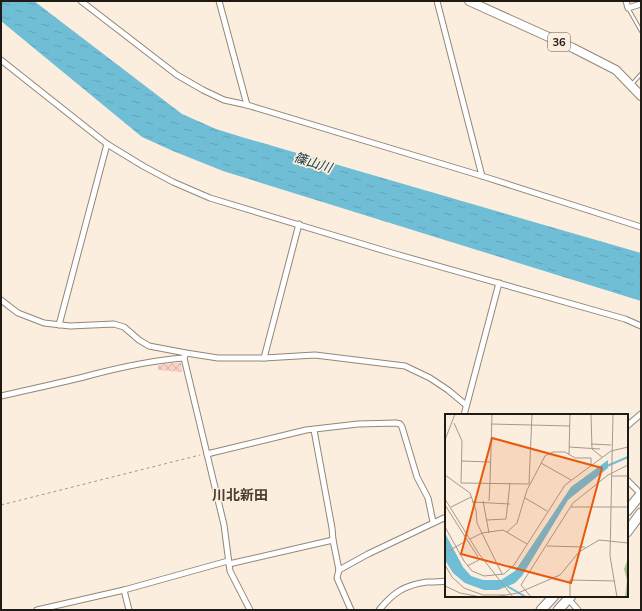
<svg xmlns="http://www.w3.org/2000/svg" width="642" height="611" viewBox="0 0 642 611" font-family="Mulish,'Noto Sans JP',sans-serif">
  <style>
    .water { fill: url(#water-ripples) }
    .building { fill: url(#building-cross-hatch) }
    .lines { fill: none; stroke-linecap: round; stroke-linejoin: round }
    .lane-casing { stroke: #928778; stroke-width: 4.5 }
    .street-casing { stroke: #928778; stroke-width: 7 }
    .primary-casing { stroke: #928778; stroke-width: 10 }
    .highway-casing { stroke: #928778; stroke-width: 11 }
    .path { stroke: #a49a8e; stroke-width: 1; stroke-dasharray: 3 3; stroke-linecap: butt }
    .lane { stroke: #fff; stroke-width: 2.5 }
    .street { stroke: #fff; stroke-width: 5 }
    .primary { stroke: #fff; stroke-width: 8 }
    .highway { stroke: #fff; stroke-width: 9 }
    .labels { text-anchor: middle; stroke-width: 3.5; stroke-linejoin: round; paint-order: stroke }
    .shield { fill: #fbeede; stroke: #615a51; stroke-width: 1 }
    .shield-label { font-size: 11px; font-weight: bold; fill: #1f1a14 }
    .water-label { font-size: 13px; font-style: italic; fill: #123842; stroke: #fbeede }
    .quarter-label { font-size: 14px; font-weight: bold; fill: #483e31; stroke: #fbeede }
    .inset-river { fill: none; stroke: #70bdd6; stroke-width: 2 }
    .inset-road { fill: none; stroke: #a3998d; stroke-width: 1 }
    .view { fill: #e8590c; fill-opacity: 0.15; stroke: #e8590c; stroke-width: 2 }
    .inset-edge { fill: none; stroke: #1f1a14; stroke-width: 2 }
  </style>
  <defs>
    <pattern id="water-ripples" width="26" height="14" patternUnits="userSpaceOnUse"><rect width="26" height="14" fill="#70bdd6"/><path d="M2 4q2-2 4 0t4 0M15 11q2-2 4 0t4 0" fill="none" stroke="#61a2b7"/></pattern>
    <pattern id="building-cross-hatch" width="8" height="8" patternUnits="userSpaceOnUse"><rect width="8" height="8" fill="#fad0c5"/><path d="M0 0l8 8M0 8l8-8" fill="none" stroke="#d6b2a8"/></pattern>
  </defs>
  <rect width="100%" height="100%" fill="#fbeede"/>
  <polygon class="water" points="1,1 34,1 182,114 216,129 245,138 641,253 641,301 223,171 173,151 142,137 1,21"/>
  <polygon class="building" points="174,363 181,363 182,372 158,370 158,365"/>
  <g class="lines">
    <g class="lane-casing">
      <g id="lane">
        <polyline points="628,8 641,31"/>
        <polyline points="632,84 641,74"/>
      </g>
    </g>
    <g class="street-casing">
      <g id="street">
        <polyline points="81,1 177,75 203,90 224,100 247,105 482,176 641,227"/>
        <polyline points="219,1 247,105"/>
        <polyline points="437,1 482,176"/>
        <polyline points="626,1 628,8 641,4"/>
        <polyline points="1,60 107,144 143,166 173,182 210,198 392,253 625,319 641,326"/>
        <polyline points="1,300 18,313 44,323 70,326 114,324 124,327 139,340 149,346 186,353 218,358 264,358 315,355 405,366 430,378 448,390 466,405"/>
        <polyline points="59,325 107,144"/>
        <polyline points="186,353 184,358 224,525 230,571 250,610"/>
        <polyline points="264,358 299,224"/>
        <path d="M1,396C31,389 61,383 91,375C122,367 152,360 184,358"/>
        <polyline points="464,415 499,283"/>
        <polyline points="627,426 641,414"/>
        <polyline points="314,430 332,528 333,540 339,570 337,578 351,610"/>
        <polyline points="207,454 306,430 358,424 396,423 400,424 402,427 417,477 428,498 433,522"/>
        <polyline points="627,480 637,490"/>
        <polyline points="229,564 333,540"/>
        <polyline points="339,570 368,554 446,517"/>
        <polyline points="124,590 129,610"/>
        <polyline points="572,603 578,610"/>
        <polyline points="37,610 124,590 228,561"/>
        <path d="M379,610C393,593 404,585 427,582C433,582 440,582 446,581"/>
      </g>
    </g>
    <g class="primary-casing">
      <polyline id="primary" points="469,1 573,48 616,70 641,96"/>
    </g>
    <g class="highway-casing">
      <g id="highway">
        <polyline points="627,511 641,494"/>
        <polyline points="627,532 641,513"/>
        <polyline points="541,610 554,596"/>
        <polyline points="558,610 571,596"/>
      </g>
    </g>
    <polyline class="path" points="1,505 200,455"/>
    <use href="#lane" class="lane"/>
    <use href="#street" class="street"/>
    <use href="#primary" class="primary"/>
    <use href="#highway" class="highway"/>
  </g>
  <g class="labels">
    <rect class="shield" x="548" y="33" width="22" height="18" rx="3"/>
    <g class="shield-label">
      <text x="559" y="46">36</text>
    </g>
    <g class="water-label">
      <text transform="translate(313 162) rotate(17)" y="5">篠山川</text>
    </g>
    <g class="quarter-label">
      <text x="240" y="500">川北新田</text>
    </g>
  </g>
  <g transform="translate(445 414)">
    <rect width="183" height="183" fill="#fbeede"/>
    <path d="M183,145V183H180L182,166L179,155Z" fill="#a4c68e"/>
    <path d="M163,46V54L123,86L77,162L70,169L53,176H39L20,169L8,159L0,146V119L18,153L26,162L38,166H56L70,157L126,73Z" fill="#70bdd6"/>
    <path class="inset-river" d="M162,52L183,43M62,172L81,183"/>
    <path class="inset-road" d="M146,0L147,35L157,43M168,0L165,142L172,183M9,9L17,27L16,69L84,70M46,10L125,12M0,26L10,0M146,30L166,31M124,33L155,35M124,41L125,0M16,47L45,48M96,49L126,66M0,61L25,79L31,96L32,109L57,160M166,62H183M45,68L47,0M84,70L87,0M80,84L102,97M0,85L34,140L68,183M38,87L44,119M44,87L45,68M27,88L65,90M0,91L33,143M6,93L26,83M126,93H183M42,106L61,105L65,69M0,113L19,147L27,157L39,162L59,160L69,151L120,71L166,37L183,33M62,118L72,109L82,76L100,42L108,38H120L130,44H146V51M25,125L37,119L58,116L82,130M102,132L140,133M0,139L21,127M0,151L7,163L19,174L38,181H60M22,152L34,146M0,172L15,179L36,183M50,183L73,179L115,161L134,138L154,126L183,129M86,183L76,171L128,89L163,61L183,51M125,183V166L170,167"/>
    <path class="view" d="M47,24L157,54L126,169L16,140Z"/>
    <rect width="183" height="183" class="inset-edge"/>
  </g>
  <rect width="642" height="611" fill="none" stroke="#1f1a14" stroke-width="4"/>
</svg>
